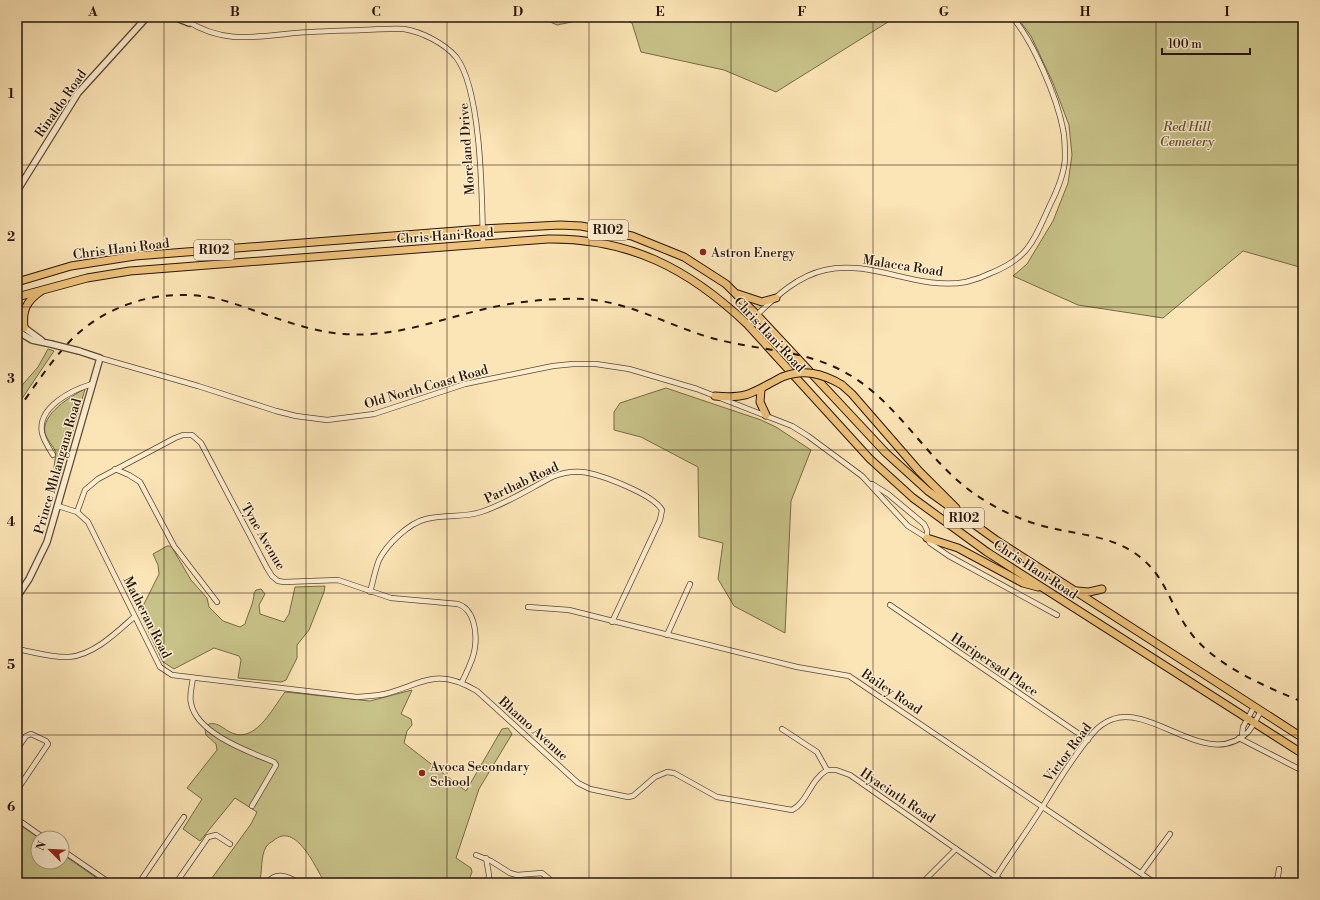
<svg xmlns="http://www.w3.org/2000/svg" width="1320" height="900" viewBox="0 0 1320 900" font-family="'Libre Bodoni',serif">
  <style>
    .green { fill: #c7c288; stroke: #766b48 }
    .lines { fill: none; stroke-linecap: round; stroke-linejoin: round }
    .minor-casing { stroke: #5b4834; stroke-width: 6 }
    .tertiary-casing { stroke: #5b4834; stroke-width: 8 }
    .primary-casing { stroke: #261409; stroke-width: 9 }
    .minor { stroke: #fcedcf; stroke-width: 4.5 }
    .tertiary { stroke: #fcedcf; stroke-width: 5.5 }
    .primary { stroke: #eec27a; stroke-width: 7 }
    .rail { stroke: #261409; stroke-width: 2; stroke-dasharray: 7 7; stroke-linecap: butt }
    .tertiary-bridge-casing { stroke: #5b4834; stroke-width: 8; stroke-linecap: butt }
    .primary-bridge-casing { stroke: #261409; stroke-width: 9; stroke-linecap: butt }
    .tertiary-bridge { stroke: #fcedcf; stroke-width: 5.5 }
    .primary-bridge { stroke: #eec27a; stroke-width: 7 }
    .grid { fill: none; stroke: #261409; stroke-width: 1; stroke-opacity: 0.55 }
    .poi-dot { fill: #8f2418; stroke: #fcedcf; stroke-width: 1.5 }
    .labels { text-anchor: middle; stroke-width: 3; stroke-linejoin: round; paint-order: stroke }
    .shield { fill: #fcedcf; stroke: #654; stroke-width: 1 }
    .shield-label { font-size: 12px; font-weight: bold; fill: #261409 }
    .street-label { font-size: 13px; fill: #261409; stroke: #fcedcf }
    .park-label { font-size: 13px; font-style: italic; fill: #5e5135; stroke: #fcedcf }
    .poi-label { font-size: 13px; fill: #261409; stroke: #fcedcf; text-anchor: start }
    .neatline { fill: none; stroke: #261409; stroke-width: 1.5 }
    .grid-label { font-size: 13px; text-anchor: middle; font-weight: bold; fill: #261409 }
  </style>
  <rect width="100%" height="100%" fill="#fbe4b5"/>
  <filter id="stains"><feTurbulence type="fractalNoise" baseFrequency=".005" numOctaves="4"/><feColorMatrix values="0 0 0 0 .2 0 0 0 0 .09 0 0 0 0 .02 0 0 0 .5 -.17"/></filter>
  <radialGradient id="worn" r=".72"><stop offset=".6" stop-color="#630" stop-opacity="0"/><stop offset="1" stop-color="#630" stop-opacity=".3"/></radialGradient>
  <g class="green">
    <polygon points="539,17 596,17 557,25"/>
    <polygon points="618,17 896,17 776,92 724,70 641,52 632,23"/>
    <polygon points="1017,17 1303,17 1303,268 1243,251 1163,318 1078,305 1013,276 1027,264 1053,221 1068,183 1072,155 1069,125 1053,83 1031,36"/>
    <polygon points="48,349 54,351 17,406 17,391 38,367"/>
    <polygon points="666,388 761,420 776,427 811,450 791,501 785,633 734,606 718,579 723,543 699,537 698,467 641,437 614,430 614,412 620,403"/>
    <path d="M85,389L58,483L54,467L56,452C53,446 47,440 45,433C41,414 71,396 85,389Z"/>
    <path d="M167,546H171L191,580L207,598L209,607L223,621L240,627L245,624C248,613 254,603 254,593L256,590L261,589L265,594L259,605L260,614L284,622L289,614L295,587L325,586L324,592L309,630L297,645V658L286,680L281,682L238,678L241,660L239,656L214,648L174,669L163,662L141,616L140,612L159,574L158,565L153,554Z"/>
    <path d="M412,690L401,714L411,719L412,725L407,731L404,743L466,791L502,729L508,728L512,734L479,789L456,858L471,868L472,872L468,883H325C316,869 296,820 273,841C271,842 268,844 266,847C260,857 263,872 259,883L209,882L251,824L257,812L235,798L200,841L183,829L202,799L187,788L217,750L216,744L206,735L205,729L209,724C216,722 222,727 228,731C254,747 272,709 285,692L370,701Z"/>
    <polygon points="17,823 39,838 38,862 62,862 62,854 104,883 17,883"/>
  </g>
  <g class="lines">
    <g class="minor-casing">
      <g id="minor">
        <path d="M187,21C221,42 248,38 286,34C311,31 336,31 361,30C375,30 390,28 404,29C422,32 444,43 456,57C482,90 482,201 483,244"/>
        <path d="M747,324C770,303 793,277 825,270C872,259 918,291 966,282C975,280 983,277 991,273C1029,258 1034,240 1050,205C1057,191 1064,175 1065,159C1065,150 1065,138 1063,129C1057,98 1033,40 1012,17"/>
        <polyline points="100,358 198,386 276,411 296,416 327,420 374,414 465,384 553,366 573,364 596,364 629,369 697,389 792,426 808,436 862,476 908,526 927,538 930,543 949,556 1057,615"/>
        <path d="M53,455C49,448 44,441 42,433C37,407 72,390 92,384"/>
        <polyline points="115,469 129,475 140,482 174,546 217,602"/>
        <polyline points="872,484 888,494 924,524 927,530 927,538"/>
        <path d="M58,506L77,512L88,522L160,667L172,675L357,697C366,696 376,696 385,694C425,683 436,667 477,691L578,783L590,789L628,797L633,796L655,777L667,772L674,773L717,797L792,810C807,803 810,780 827,770"/>
        <path d="M77,512L85,490L98,479L175,438L183,435H192L201,443L267,568L272,576L278,581L284,582L338,580L391,598L458,604C474,609 477,632 475,647C474,659 467,671 462,682"/>
        <path d="M370,592C373,582 375,570 379,560C387,544 409,523 426,519C445,514 463,518 481,512C506,504 529,489 552,477C562,473 571,471 582,472C600,474 653,494 662,510L660,520L612,622"/>
        <polyline points="890,605 1088,740"/>
        <polyline points="528,607 569,610 797,667 849,676 1155,883"/>
        <polyline points="667,635 690,584"/>
        <path d="M17,649C33,652 52,658 69,657C94,655 117,632 134,617"/>
        <path d="M193,678C192,686 189,695 191,703C196,733 249,752 274,762L276,765L252,806"/>
        <polyline points="782,729 817,752 827,770"/>
        <polyline points="1242,735 1243,727 1254,707"/>
        <polyline points="1239,738 1303,771"/>
        <polyline points="17,749 26,736 31,734 46,741 48,744 17,790"/>
        <polyline points="827,770 836,770 850,775 1005,883"/>
        <polyline points="17,819 44,838"/>
        <polyline points="62,850 110,883"/>
        <polyline points="476,855 491,861 510,873 517,875 542,873 554,883"/>
        <polyline points="486,858 489,875 488,883"/>
        <polyline points="1141,873 1170,834"/>
        <path d="M996,877C1011,853 1028,830 1043,806C1058,781 1074,755 1093,733C1098,727 1105,722 1113,719C1154,705 1208,771 1248,732C1253,726 1257,718 1261,711"/>
        <polyline points="139,883 184,817"/>
        <polyline points="176,883 208,837 216,835 230,844"/>
        <path d="M267,883C276,871 288,876 299,883"/>
        <polyline points="922,883 956,849"/>
        <polyline points="1275,883 1278,876 1279,869"/>
      </g>
    </g>
    <g class="tertiary-casing">
      <g id="tertiary">
        <polyline points="174,17 189,23"/>
        <polyline points="17,191 78,93 147,17"/>
        <polyline points="17,317 26,329 41,340"/>
        <polyline points="17,331 32,340 51,344"/>
        <polyline points="17,597 29,579 47,542 100,358 79,351"/>
      </g>
    </g>
    <g class="primary-casing">
      <g id="primary">
        <polyline points="17,282 71,266 135,256 482,229 560,225 581,226 632,236 684,257 726,284 757,315 886,453 928,491 996,540 1303,738"/>
        <polyline points="738,294 762,302 776,298"/>
        <path d="M17,297L87,278L130,271L548,239C630,238 689,269 747,324L870,459L913,498L987,552L1303,754"/>
        <path d="M24,328C22,311 26,301 41,291"/>
        <polyline points="842,385 852,394 919,471 956,508"/>
        <polyline points="761,390 760,402 766,415"/>
        <path d="M715,396C749,399 753,392 782,377"/>
        <polyline points="927,538 958,548 1023,583 1038,587"/>
        <polyline points="1077,591 1089,592 1102,589"/>
      </g>
    </g>
    <use href="#minor" class="minor"/>
    <use href="#tertiary" class="tertiary"/>
    <use href="#primary" class="primary"/>
    <path class="rail" d="M17,411C34,387 51,361 71,340C112,299 174,285 229,302C267,314 304,331 344,334C396,338 439,319 489,308C519,301 554,298 585,299C628,302 664,323 705,336C764,354 814,346 866,386C912,422 937,474 989,503C1009,515 1030,523 1051,528C1077,534 1106,536 1130,550C1166,572 1167,601 1190,632C1214,665 1266,687 1303,702"/>
    <g class="tertiary-bridge-casing">
      <polyline id="tertiary-bridge" points="51,344 79,351"/>
    </g>
    <g class="primary-bridge-casing">
      <path id="primary-bridge" d="M782,377C804,369 822,373 842,385"/>
    </g>
    <use href="#tertiary-bridge" class="tertiary-bridge"/>
    <use href="#primary-bridge" class="primary-bridge"/>
  </g>
  <path class="grid" d="M164,17V883M306,17V883M447,17V883M589,17V883M731,17V883M873,17V883M1014,17V883M1156,17V883M17,165H1303M17,307H1303M17,450H1303M17,593H1303M17,735H1303"/>
  <g class="poi-dot">
    <circle cx="703" cy="252" r="4"/>
    <circle cx="422" cy="773" r="4"/>
  </g>
  <g class="labels">
    <g class="shield">
      <rect x="588" y="220" width="40" height="20" rx="3"/>
      <rect x="194" y="240" width="40" height="20" rx="3"/>
      <rect x="944" y="508" width="40" height="20" rx="3"/>
    </g>
    <g class="shield-label">
      <text x="608" y="234">R102</text>
      <text x="214" y="254">R102</text>
      <text x="964" y="522">R102</text>
    </g>
    <g class="street-label">
      <text transform="translate(60 103) rotate(-55)" y="5">Rinaldo Road</text>
      <text transform="translate(466 149) rotate(-94)" y="5">Moreland Drive</text>
      <text transform="translate(445 235) rotate(-4)" y="5">Chris Hani Road</text>
      <text transform="translate(121 248) rotate(-7)" y="5">Chris Hani Road</text>
      <text transform="translate(903 265) rotate(9)" y="5">Malacca Road</text>
      <text transform="translate(770 334) rotate(47)" y="5">Chris Hani Road</text>
      <text transform="translate(426 386) rotate(-16)" y="5">Old North Coast Road</text>
      <text transform="translate(57 466) rotate(-74)" y="5">Prince Mhlangana Road</text>
      <text transform="translate(521 482) rotate(-25)" y="5">Parthab Road</text>
      <text transform="translate(264 536) rotate(60)" y="5">Tyne Avenue</text>
      <text transform="translate(1036 569) rotate(33)" y="5">Chris Hani Road</text>
      <text transform="translate(148 617) rotate(63)" y="5">Matheran Road</text>
      <text transform="translate(995 664) rotate(34)" y="5">Haripersad Place</text>
      <text transform="translate(892 691) rotate(34)" y="5">Bailey Road</text>
      <text transform="translate(534 728) rotate(42)" y="5">Bhamo Avenue</text>
      <text transform="translate(1067 752) rotate(-53)" y="5">Victor Road</text>
      <text transform="translate(898 795) rotate(34)" y="5">Hyacinth Road</text>
    </g>
    <g class="park-label">
      <text x="1187" y="131">Red Hill<tspan x="1187" dy="15">Cemetery</tspan></text>
    </g>
    <g class="poi-label">
      <text x="711" y="257">Astron Energy</text>
      <text x="430" y="771">Avoca Secondary<tspan x="430" dy="15">School</tspan></text>
    </g>
  </g>
  <rect width="1320" height="900" fill="none" stroke="#fbe4b5" stroke-width="44"/>
  <g transform="translate(50 850) rotate(294)"><circle r="19" fill="#fcedcf" stroke="#a69680"/>
  <path d="M0-3L7 15L0 10L-7 15Z" fill="#8f2418"/>
  <text y="-6" font-size="11" font-weight="bold" text-anchor="middle" fill="#261409">N</text>
  </g>
  <path d="M1162 48v6h88v-6" fill="none" stroke="#261409" stroke-width="2"/>
  <text x="1168" y="48" font-size="12" fill="#261409" stroke="#fcedcf" stroke-width="3" paint-order="stroke">100 m</text>
  <rect x="22" y="22" width="1276" height="856" class="neatline"/>
  <g class="grid-label">
    <text x="93" y="16">A</text>
    <text x="235" y="16">B</text>
    <text x="376" y="16">C</text>
    <text x="518" y="16">D</text>
    <text x="660" y="16">E</text>
    <text x="802" y="16">F</text>
    <text x="944" y="16">G</text>
    <text x="1085" y="16">H</text>
    <text x="1227" y="16">I</text>
    <text x="11" y="98">1</text>
    <text x="11" y="241">2</text>
    <text x="11" y="383">3</text>
    <text x="11" y="526">4</text>
    <text x="11" y="669">5</text>
    <text x="11" y="811">6</text>
  </g>
  <rect width="100%" height="100%" filter="url(#stains)"/>
  <rect width="100%" height="100%" fill="url(#worn)"/>
</svg>
